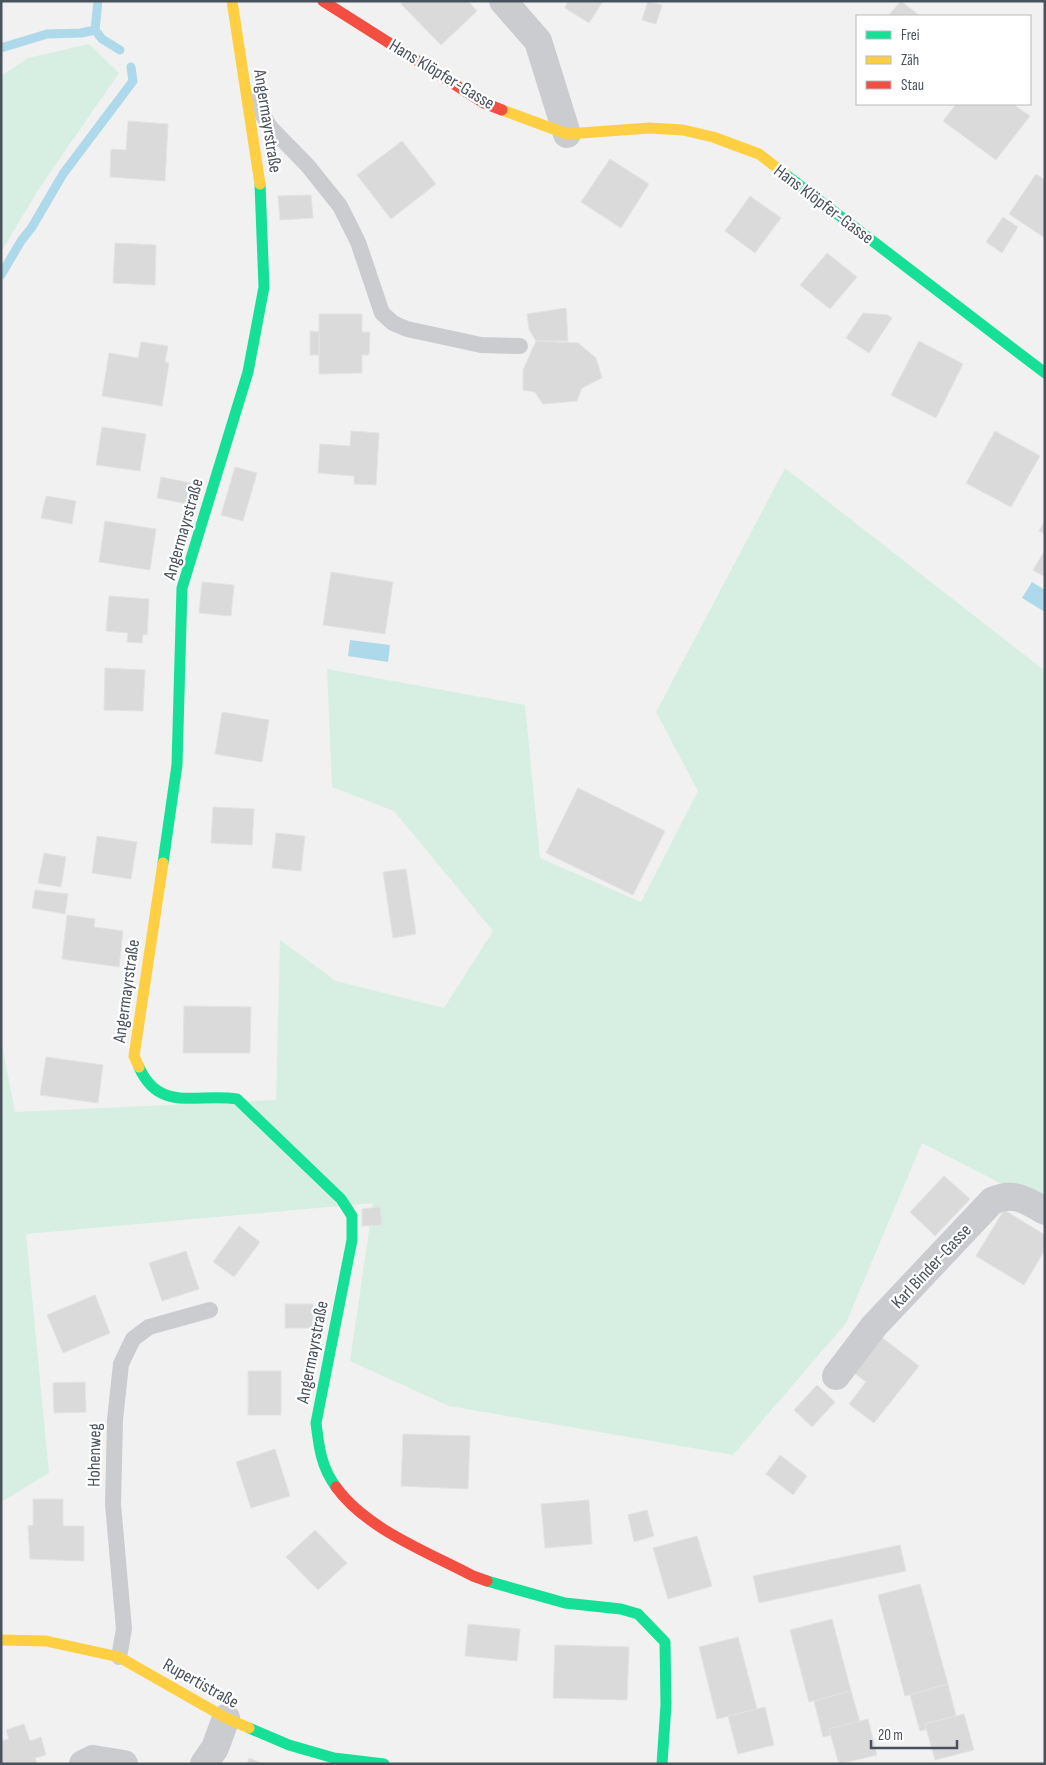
<svg xmlns="http://www.w3.org/2000/svg" width="1046" height="1765" viewBox="0 0 1046 1765" font-family="'Sofia Sans Condensed',sans-serif">
  <style>
    .green { fill: #d7efe2 }
    .water { fill: #aed9ea }
    .lines { fill: none; stroke-linecap: round; stroke-linejoin: round }
    .stream { stroke: #aed9ea; stroke-width: 9 }
    .building { fill: #dadadb; stroke: #e2e3e4 }
    .lane { stroke: #cbcccf; stroke-width: 16 }
    .street { stroke: #cbcccf; stroke-width: 28 }
    .fast { stroke: #16e098; stroke-width: 11 }
    .slow { stroke: #ffcf43; stroke-width: 11 }
    .jam { stroke: #f24e42; stroke-width: 11 }
    .labels { text-anchor: middle; stroke-width: 4.5; stroke-linejoin: round; paint-order: stroke }
    .street-label { font-size: 18px; fill: #49525c; stroke: #fff }
  </style>
  <rect width="100%" height="100%" fill="#f1f1f1"/>
  <g class="green">
    <polygon points="89,44 119,73 40,187 1,252 1,76 28,58"/>
    <polygon points="785,468 1045,671 1045,1206 922,1143 846,1323 733,1455 449,1406 350,1361 373,1203 26,1234 49,1473 1,1502 1,1040 15,1112 276,1100 280,940 336,981 444,1008 493,931 394,811 332,787 327,669 525,705 540,858 641,902 698,791 656,712"/>
  </g>
  <g class="water">
    <polygon points="1032,582 1045,590 1045,612 1022,598"/>
    <polygon points="350,640 390,645 388,662 348,656"/>
  </g>
  <g class="lines">
    <g class="stream">
      <polyline points="95,30 102,39 120,50"/>
      <polyline points="1,48 47,34 81,33 95,30 98,1"/>
      <polyline points="1,275 21,241 32,227 63,174 133,81 131,67"/>
    </g>
  </g>
  <g class="building">
    <polygon points="404,1 468,1 477,11 441,45 401,4"/>
    <polygon points="568,1 603,1 589,23 565,8"/>
    <polygon points="648,1 662,5 656,24 642,20"/>
    <polygon points="901,1 920,16 888,16"/>
    <polygon points="956,104 1013,104 1030,116 996,160 943,121"/>
    <polygon points="128,121 168,124 165,181 110,177 111,149 126,150"/>
    <polygon points="402,141 436,184 391,219 357,175"/>
    <polygon points="610,159 649,184 621,228 581,202"/>
    <polygon points="1036,174 1045,180 1045,238 1009,214"/>
    <polygon points="311,195 313,218 280,220 278,196"/>
    <polygon points="750,196 781,218 755,253 725,231"/>
    <polygon points="1003,217 1018,227 1002,253 986,242"/>
    <polygon points="115,243 156,245 155,285 113,283"/>
    <polygon points="827,253 857,277 830,309 800,285"/>
    <polygon points="566,308 568,341 536,341 529,329 527,314"/>
    <polygon points="863,313 888,315 892,318 869,353 846,338"/>
    <polygon points="319,314 362,314 362,332 370,332 369,355 362,355 362,373 319,374"/>
    <polygon points="310,331 319,332 319,355 310,355"/>
    <polygon points="536,341 578,343 596,358 602,378 582,388 577,401 543,404 535,392 523,390 523,370"/>
    <polygon points="919,341 963,364 936,418 891,395"/>
    <polygon points="141,342 168,346 165,362 169,363 162,406 102,396 109,353 138,358"/>
    <polygon points="102,427 146,434 140,471 96,465"/>
    <polygon points="351,431 379,433 376,485 354,484 354,476 318,473 320,444 350,446"/>
    <polygon points="995,431 1040,456 1011,507 966,483"/>
    <polygon points="235,467 257,473 243,521 221,515"/>
    <polygon points="161,477 196,484 192,505 157,498"/>
    <polygon points="46,496 76,501 72,524 41,518"/>
    <polygon points="1045,520 1045,534 1039,531"/>
    <polygon points="105,521 156,529 150,570 99,562"/>
    <polygon points="1045,550 1045,577 1033,570"/>
    <polygon points="331,572 393,582 385,634 323,625"/>
    <polygon points="202,582 234,585 231,616 199,613"/>
    <polygon points="109,596 149,599 147,635 143,634 142,643 127,642 128,633 106,631"/>
    <polygon points="105,668 145,670 143,711 104,710"/>
    <polygon points="222,712 269,720 262,762 215,754"/>
    <polygon points="578,788 665,831 633,895 546,853"/>
    <polygon points="213,807 254,809 252,845 211,843"/>
    <polygon points="276,833 305,836 301,871 272,868"/>
    <polygon points="97,836 137,842 131,879 92,873"/>
    <polygon points="44,853 66,857 61,887 38,883"/>
    <polygon points="406,869 416,934 393,938 383,872"/>
    <polygon points="35,890 68,894 65,914 32,908"/>
    <polygon points="67,915 95,919 94,927 123,931 119,967 62,959"/>
    <polygon points="184,1006 251,1007 250,1053 183,1053"/>
    <polygon points="46,1057 103,1065 98,1103 40,1095"/>
    <polygon points="944,1176 970,1199 935,1236 910,1212"/>
    <polygon points="380,1207 382,1225 362,1226 362,1209"/>
    <polygon points="1004,1210 1045,1235 1045,1250 1024,1285 976,1256"/>
    <polygon points="239,1226 260,1242 234,1277 213,1262"/>
    <polygon points="186,1251 199,1289 162,1301 149,1263"/>
    <polygon points="95,1295 110,1333 63,1353 47,1315"/>
    <rect x="285" y="1304" width="28" height="24"/>
    <polygon points="880,1336 919,1366 874,1423 849,1404 866,1382 853,1372"/>
    <rect x="248" y="1371" width="33" height="44"/>
    <polygon points="85,1382 86,1412 54,1413 53,1383"/>
    <polygon points="817,1385 835,1402 812,1427 794,1410"/>
    <polygon points="403,1434 470,1436 468,1489 401,1486"/>
    <polygon points="275,1449 290,1496 251,1508 236,1462"/>
    <polygon points="780,1455 807,1476 793,1495 766,1474"/>
    <polygon points="33,1499 63,1499 63,1526 84,1526 84,1561 30,1559 28,1526 33,1525"/>
    <polygon points="589,1500 592,1544 545,1548 541,1504"/>
    <polygon points="647,1510 654,1536 634,1542 628,1515"/>
    <polygon points="315,1530 347,1563 318,1590 286,1557"/>
    <polygon points="697,1536 712,1586 668,1599 653,1548"/>
    <polygon points="900,1545 906,1571 759,1603 753,1576"/>
    <polygon points="920,1584 948,1684 905,1696 878,1595"/>
    <polygon points="832,1619 851,1691 809,1702 790,1630"/>
    <polygon points="468,1624 520,1629 517,1661 465,1656"/>
    <polygon points="738,1637 757,1709 717,1719 699,1647"/>
    <polygon points="555,1645 629,1647 627,1700 553,1698"/>
    <polygon points="948,1684 956,1716 925,1724 927,1729 920,1731 910,1695"/>
    <polygon points="851,1691 860,1722 829,1729 831,1735 823,1737 814,1701"/>
    <polygon points="765,1707 774,1745 738,1754 728,1716"/>
    <polygon points="964,1714 974,1750 935,1760 925,1724"/>
    <polygon points="868,1719 877,1755 839,1764 829,1729"/>
    <polygon points="24,1724 30,1741 41,1737 46,1755 35,1758 37,1764 1,1764 1,1741 9,1739 6,1730"/>
    <polygon points="249,1758 264,1764 247,1764"/>
  </g>
  <g class="lines">
    <g class="lane">
      <polyline points="253,99 270,127 308,166 340,206 358,242 382,313 393,323 407,329 481,345 520,346"/>
      <polyline points="119,1657 124,1629 113,1504 115,1420 121,1364 133,1339 149,1327 210,1310"/>
    </g>
    <g class="street">
      <polyline points="503,1 538,41 567,134"/>
      <path d="M836,1376L874,1326L992,1201C1013,1191 1026,1200 1045,1211"/>
      <polyline points="83,1764 93,1759 124,1764"/>
      <polyline points="204,1764 215,1748 226,1718"/>
    </g>
    <g class="fast">
      <polyline points="785,174 1045,373"/>
      <polyline points="163,863 177,765 182,588 248,372 264,287 260,184"/>
      <path d="M139,1067C159,1113 197,1093 237,1099L341,1199L352,1216V1240L316,1423C319,1447 321,1467 336,1487"/>
      <polyline points="487,1581 565,1603 621,1609 638,1614 665,1642 666,1705 662,1764"/>
      <polyline points="249,1728 289,1745 334,1758 384,1764"/>
    </g>
    <g class="slow">
      <polyline points="232,1 260,184"/>
      <polyline points="502,110 567,134 649,128 683,130 713,137 759,154 785,174"/>
      <polyline points="139,1067 134,1056 163,863"/>
      <polyline points="1,1640 46,1641 119,1657 226,1718 249,1728"/>
    </g>
    <g class="jam">
      <polyline points="323,1 484,103 502,110"/>
      <path d="M336,1487C366,1529 428,1552 473,1576L487,1581"/>
    </g>
  </g>
  <g class="labels">
    <g class="street-label">
      <text transform="translate(442 74) rotate(31)" y="6">Hans Klöpfer-Gasse</text>
      <text transform="translate(268 121) rotate(81)" y="6">Angermayrstraße</text>
      <text transform="translate(824 204) rotate(37)" y="6">Hans Klöpfer-Gasse</text>
      <text transform="translate(183 529) rotate(-74)" y="6">Angermayrstraße</text>
      <text transform="translate(126 991) rotate(-82)" y="6">Angermayrstraße</text>
      <text transform="translate(931 1266) rotate(-47)" y="6">Karl Binder-Gasse</text>
      <text transform="translate(312 1352) rotate(-79)" y="6">Angermayrstraße</text>
      <text transform="translate(94 1455) rotate(-89)" y="6">Hohenweg</text>
      <text transform="translate(201 1683) rotate(29)" y="6">Rupertistraße</text>
    </g>
  </g>
  <rect width="1046" height="1765" fill="none" stroke="#49525c" stroke-width="5"/>
  <rect x="856" y="15" width="175" height="90" fill="#ffffff" stroke="#b6babe"/>
  <rect x="866" y="31" width="25" height="8" fill="#16e098" stroke="#b6babe"/>
  <text x="901" y="40" font-size="15" fill="#49525c">Frei</text>
  <rect x="866" y="56" width="25" height="8" fill="#ffcf43" stroke="#b6babe"/>
  <text x="901" y="65" font-size="15" fill="#49525c">Zäh</text>
  <rect x="866" y="81" width="25" height="8" fill="#f24e42" stroke="#b6babe"/>
  <text x="901" y="90" font-size="15" fill="#49525c">Stau</text>
  <path d="M871 1740v8h86v-8" fill="none" stroke="#49525c" stroke-width="2.5"/>
  <text x="878" y="1740" font-size="15" fill="#49525c" stroke="#ffffff" stroke-width="4" paint-order="stroke">20 m</text>
</svg>
